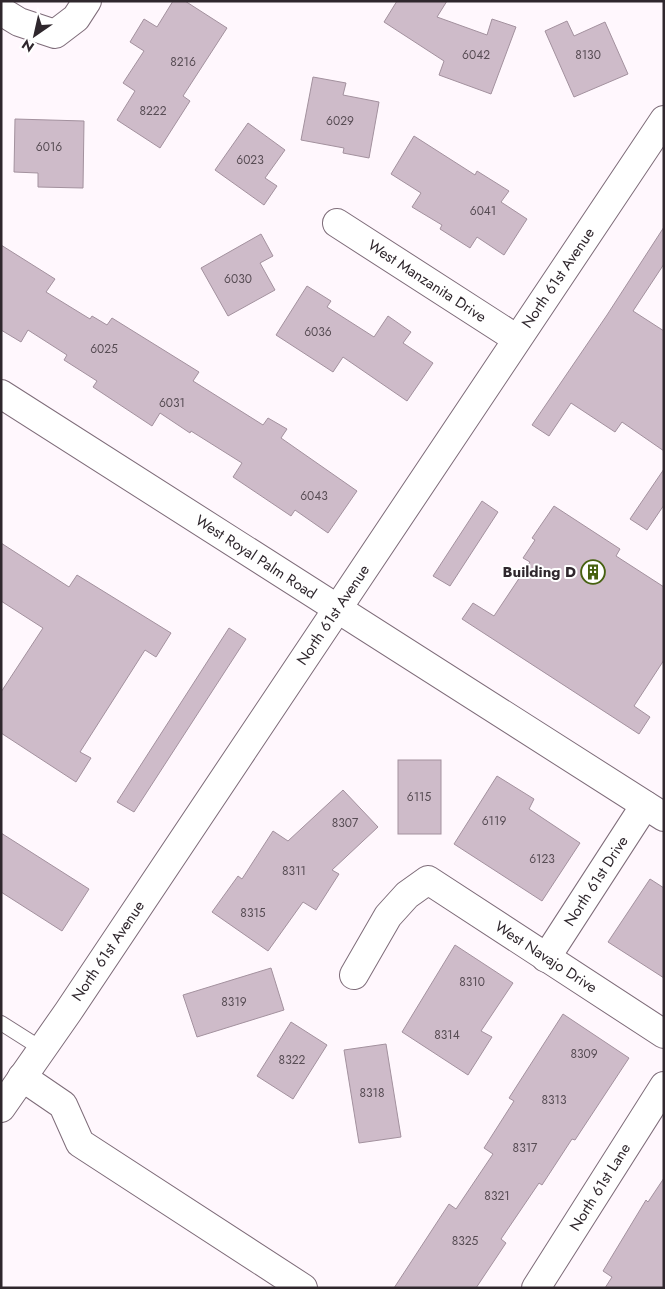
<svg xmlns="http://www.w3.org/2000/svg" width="665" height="1289" viewBox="0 0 665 1289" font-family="Jost,sans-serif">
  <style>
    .building { fill: #cebbc9; stroke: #a3919e }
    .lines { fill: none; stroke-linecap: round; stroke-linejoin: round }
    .lane-casing { stroke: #7e6c79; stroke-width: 16 }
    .street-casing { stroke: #7e6c79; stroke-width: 30 }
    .lane { stroke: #fff; stroke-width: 14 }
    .street { stroke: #fff; stroke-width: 28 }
    .labels { text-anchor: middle; stroke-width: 4; stroke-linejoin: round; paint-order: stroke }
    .number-label { font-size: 12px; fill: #574c54 }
    .street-label { font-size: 15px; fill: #2f272d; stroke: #fff }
    .poi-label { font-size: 15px; font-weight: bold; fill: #2f272d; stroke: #fff; text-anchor: end }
  </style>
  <rect width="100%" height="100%" fill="#fff7fd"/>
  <g class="building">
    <polygon points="173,1 185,1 227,28 183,96 190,101 160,148 117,120 135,91 123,83 144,51 130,42 144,19 157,27"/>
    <polygon points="397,1 447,1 437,17 487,35 492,19 516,27 491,94 439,75 444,61 384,22"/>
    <polygon points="567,21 574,36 605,22 628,74 574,97 545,31"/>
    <polygon points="313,77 346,83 343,95 379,102 369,158 343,153 344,148 301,140"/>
    <polygon points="15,119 84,121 83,188 38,187 38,173 14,172"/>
    <polygon points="248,123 285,150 265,178 277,186 264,205 215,170"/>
    <polygon points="414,136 475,175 477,171 509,191 501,202 527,219 504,255 477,237 470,248 440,229 442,225 412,207 421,193 391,174"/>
    <polygon points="664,227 664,264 633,311 664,331 664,451 622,422 615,432 571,403 549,436 532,425 607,315"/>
    <polygon points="261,234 273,256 260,263 275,290 228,316 201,268"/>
    <polygon points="1,245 55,279 46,292 90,319 92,316 107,325 112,318 199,372 193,381 263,425 268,418 287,429 281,438 357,491 328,533 295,510 291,516 233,477 242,463 191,431 190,433 160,413 152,426 93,387 97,381 64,360 67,355 28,330 21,342 1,330"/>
    <polygon points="307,286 331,301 327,307 374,337 388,316 411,332 403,343 433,363 407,401 343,357 333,372 276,335"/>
    <polygon points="664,469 664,505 647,530 630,519"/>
    <polygon points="482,501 498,512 450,586 433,576"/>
    <polygon points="554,506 620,549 616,556 664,587 664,660 634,706 650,717 639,734 462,619 473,603 494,616 530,562 523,558 535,540 532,538"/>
    <polygon points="1,543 69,587 77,575 171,633 156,657 145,650 80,752 91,758 76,782 1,733 1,692 43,628 1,601"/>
    <polygon points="229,628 246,639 134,812 117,802"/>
    <rect x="398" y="760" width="43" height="74"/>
    <polygon points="497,776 534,799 529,809 580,843 542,901 454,844"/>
    <polygon points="343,790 378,827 332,870 339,874 316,910 303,902 268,951 212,912 238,876 242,879 273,831 288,841"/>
    <polygon points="1,833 89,889 62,931 1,892"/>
    <polygon points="650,879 664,888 664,978 608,942"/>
    <polygon points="455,945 513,983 481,1031 492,1037 468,1075 402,1032"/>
    <polygon points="271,968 284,1010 197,1037 183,995"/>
    <polygon points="563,1014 629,1058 575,1140 572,1139 542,1185 539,1183 501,1239 506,1243 476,1288 394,1288 449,1204 456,1209 493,1154 484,1148 514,1101 509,1098"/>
    <polygon points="291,1022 327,1045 293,1099 257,1076"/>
    <polygon points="386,1044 401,1137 359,1143 344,1050"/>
    <polygon points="664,1178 664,1288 605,1288 612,1277 603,1271 646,1200 648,1202"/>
  </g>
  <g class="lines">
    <g class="lane-casing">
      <polyline id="lane" points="1,1023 42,1049"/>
    </g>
    <g class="street-casing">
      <g id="street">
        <polyline points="1,11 19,22 55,34 76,18 87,1"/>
        <polyline points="337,223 517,339"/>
        <polyline points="1,394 664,817"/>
        <polyline points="546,958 645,805"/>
        <polyline points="354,975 388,916 407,895 428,880 664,1034"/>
        <polyline points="22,1077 63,1105 80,1143 303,1288"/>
        <polyline points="1,1108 68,1012 664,120"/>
        <polyline points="536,1288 664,1086"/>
      </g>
    </g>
    <use href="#lane" class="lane"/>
    <use href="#street" class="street"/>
  </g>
  <defs>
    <g id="building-ring" transform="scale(1.25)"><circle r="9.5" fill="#fff" stroke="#466110" stroke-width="1.5"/><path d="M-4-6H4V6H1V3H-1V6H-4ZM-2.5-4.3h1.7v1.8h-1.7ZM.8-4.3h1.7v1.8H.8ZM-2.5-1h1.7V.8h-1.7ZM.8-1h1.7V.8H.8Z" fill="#466110"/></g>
  </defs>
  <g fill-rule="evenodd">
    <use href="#building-ring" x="593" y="572"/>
  </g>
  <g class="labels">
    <g class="number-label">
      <text x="476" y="59">6042</text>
      <text x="588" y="59">8130</text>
      <text x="183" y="66">8216</text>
      <text x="153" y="115">8222</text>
      <text x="340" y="125">6029</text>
      <text x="49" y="151">6016</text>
      <text x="250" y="164">6023</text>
      <text x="483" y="215">6041</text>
      <text x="238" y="283">6030</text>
      <text x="318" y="336">6036</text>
      <text x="104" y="353">6025</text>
      <text x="172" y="407">6031</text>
      <text x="314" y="500">6043</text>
      <text x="419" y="801">6115</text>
      <text x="494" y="825">6119</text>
      <text x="345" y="827">8307</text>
      <text x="542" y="863">6123</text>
      <text x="294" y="875">8311</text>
      <text x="253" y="917">8315</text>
      <text x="472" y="986">8310</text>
      <text x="234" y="1006">8319</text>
      <text x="447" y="1039">8314</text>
      <text x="584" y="1058">8309</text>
      <text x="292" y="1064">8322</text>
      <text x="372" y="1097">8318</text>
      <text x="554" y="1104">8313</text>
      <text x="525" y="1152">8317</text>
      <text x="497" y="1200">8321</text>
      <text x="465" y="1245">8325</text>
    </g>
    <g class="street-label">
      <text transform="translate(558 278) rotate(-56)" y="5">North 61st Avenue</text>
      <text transform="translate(427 281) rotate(33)" y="5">West Manzanita Drive</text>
      <text transform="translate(256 557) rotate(33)" y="5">West Royal Palm Road</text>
      <text transform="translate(333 615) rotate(-56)" y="5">North 61st Avenue</text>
      <text transform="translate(596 881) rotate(-57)" y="5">North 61st Drive</text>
      <text transform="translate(108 951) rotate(-56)" y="5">North 61st Avenue</text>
      <text transform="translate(546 957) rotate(33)" y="5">West Navajo Drive</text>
      <text transform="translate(600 1187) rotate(-58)" y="5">North 61st Lane</text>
    </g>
    <g class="poi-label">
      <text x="576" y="577">Building D</text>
    </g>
  </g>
  <rect width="665" height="1289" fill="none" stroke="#2f272d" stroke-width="5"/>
  <g transform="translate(35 35) rotate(214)" stroke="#ffffff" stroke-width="4" paint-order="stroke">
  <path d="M0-4L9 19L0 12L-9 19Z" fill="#2f272d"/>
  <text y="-8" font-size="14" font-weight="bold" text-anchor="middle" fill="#2f272d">N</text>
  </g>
</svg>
